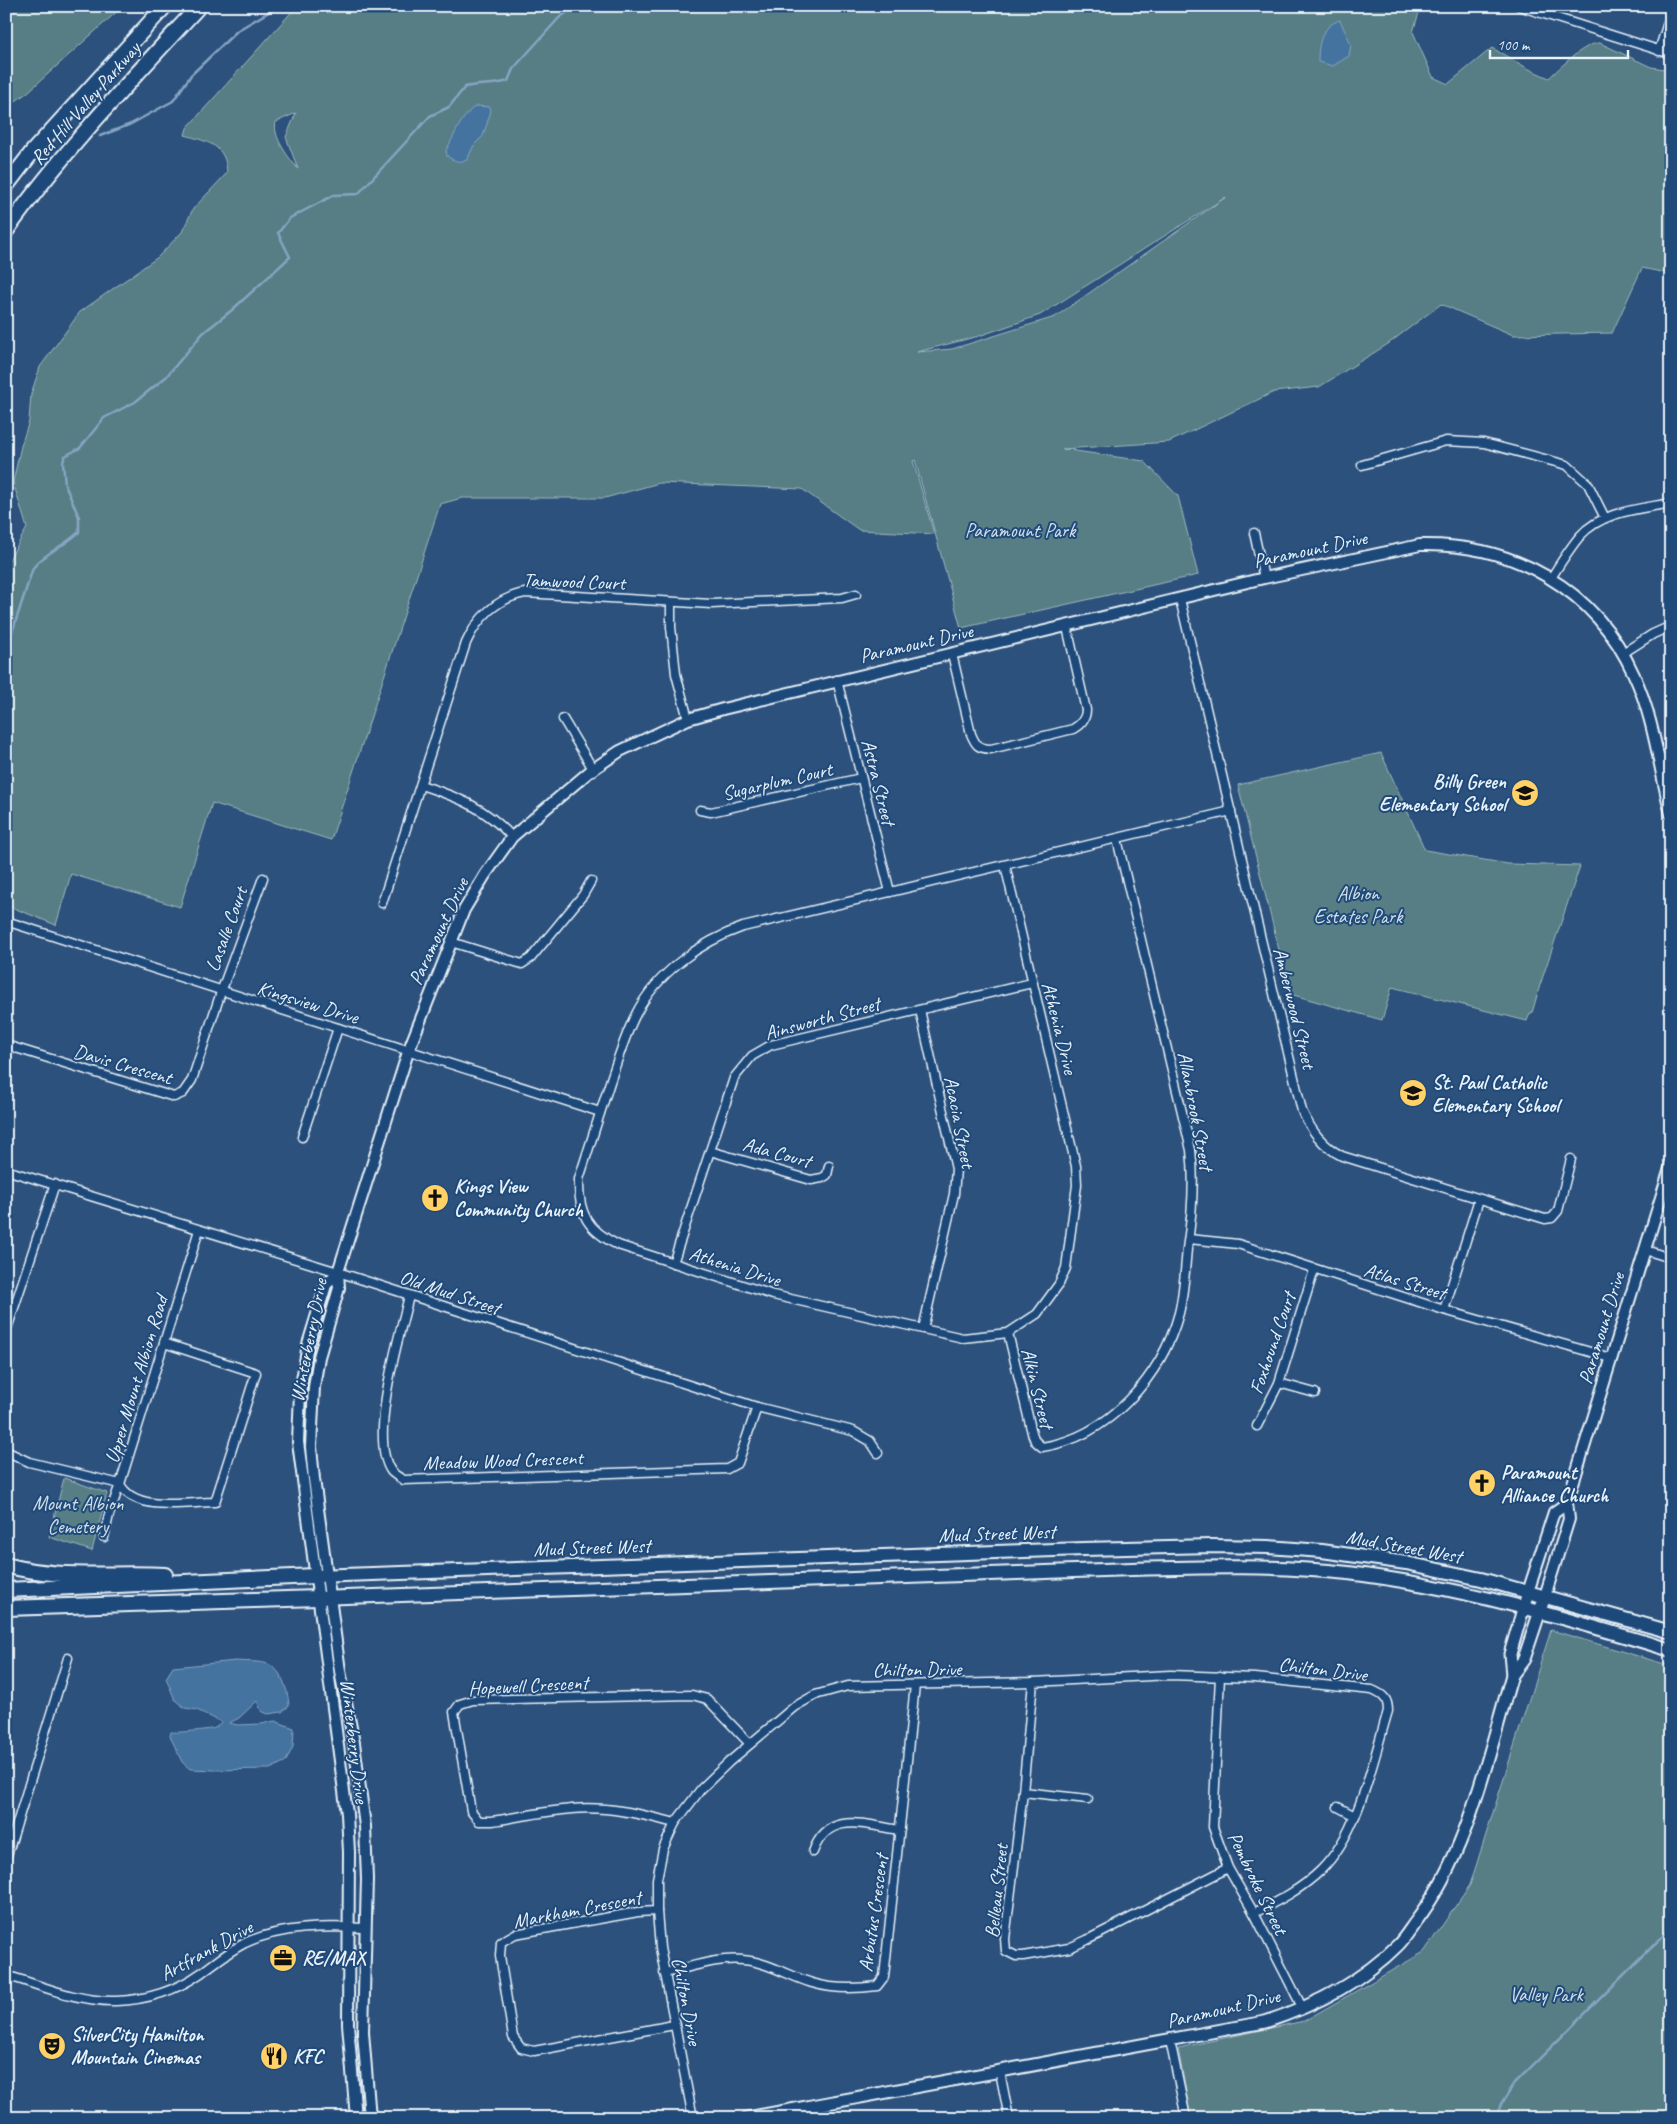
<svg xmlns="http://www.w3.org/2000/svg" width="1677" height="2124" viewBox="0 0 1677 2124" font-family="Caveat,sans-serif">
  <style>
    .green { fill: #577e84; stroke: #a0b8be; fill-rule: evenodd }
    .water { fill: #4573a0; stroke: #86a5c3 }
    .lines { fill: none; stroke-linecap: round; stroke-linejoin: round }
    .stream { stroke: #86a5c3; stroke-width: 2.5 }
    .minor-casing { stroke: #e8f1f8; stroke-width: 11 }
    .tertiary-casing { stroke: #e8f1f8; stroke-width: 14 }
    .secondary-casing { stroke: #e8f1f8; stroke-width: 15 }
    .primary-casing { stroke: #e8f1f8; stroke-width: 16 }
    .motorway-casing { stroke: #e8f1f8; stroke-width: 18 }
    .minor { stroke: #1f4a7a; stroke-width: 8 }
    .tertiary { stroke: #1f4a7a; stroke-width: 10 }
    .secondary { stroke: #1f4a7a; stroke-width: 11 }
    .primary { stroke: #1f4a7a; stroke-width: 12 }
    .motorway { stroke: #1f4a7a; stroke-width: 14 }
    .labels { text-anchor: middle; stroke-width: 4; stroke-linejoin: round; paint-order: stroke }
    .street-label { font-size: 20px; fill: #e8f1f8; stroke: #1f4a7a }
    .park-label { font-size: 20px; fill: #d2e0e7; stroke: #1f4a7a }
    .poi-label { font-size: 20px; font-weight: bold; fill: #e8f1f8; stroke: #1f4a7a; text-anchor: start }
  </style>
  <rect width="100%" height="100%" fill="#2d517d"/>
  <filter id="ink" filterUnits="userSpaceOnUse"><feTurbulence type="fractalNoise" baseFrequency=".02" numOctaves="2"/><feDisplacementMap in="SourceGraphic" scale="10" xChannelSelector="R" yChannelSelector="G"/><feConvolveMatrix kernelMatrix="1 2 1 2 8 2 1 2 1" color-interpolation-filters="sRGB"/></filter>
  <g filter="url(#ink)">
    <g class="green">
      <polygon points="6,6 123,6 28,92 6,108"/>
      <path d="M297,6H1421L1413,32L1433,77L1448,84L1492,48L1529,69L1549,78C1561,67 1584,43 1600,43L1651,67L1671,70V274L1642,268L1612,333L1513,335L1441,304L1388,344L1319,387L1274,392L1169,442L1062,449L1144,461L1178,496L1198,575L961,628L915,460L913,461L934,534L859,530L802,489L659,483L605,498H462L440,504L331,840L212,803L180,907L71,874L56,925L6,905V565L27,528L13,482L21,446L29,421L31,394L40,367L80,312L158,257L182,232L193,209L227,173C226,145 209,142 185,135L187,128ZM296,113L286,137L298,169C289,158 272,137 276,122ZM1226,197L1055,317L952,349L917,352L979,336L1040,315Z"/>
      <polygon points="1381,753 1425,850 1508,864 1580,866 1540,985 1532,1013 1530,1013 1527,1021 1392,987 1382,1020 1290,994 1238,785"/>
      <polygon points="64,1478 107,1493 92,1551 49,1537"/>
      <polygon points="1551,1630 1671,1666 1671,2118 1191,2118 1178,2048 1304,2021 1424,1952 1470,1885"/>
    </g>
    <g class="water">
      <path d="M1340,20L1351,45L1349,56L1333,66L1318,62C1318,44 1321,26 1340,20Z"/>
      <path d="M476,106L490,107L491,111L483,136L474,145L467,160C459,163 454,161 447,156L446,150C455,136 461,115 476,106Z"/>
      <path d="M236,1661C245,1662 256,1661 264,1663C282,1666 288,1691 289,1706L282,1712L268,1714L261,1711L257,1701L239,1718L229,1723L238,1725L261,1724L275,1721L294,1728L293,1747L286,1761L270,1769L215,1770L190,1769L182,1762L170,1736L171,1732C177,1733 208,1730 215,1728C217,1727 219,1724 221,1722L197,1710L185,1708L175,1700L166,1678L173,1667Z"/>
    </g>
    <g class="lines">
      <g class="stream">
        <polyline points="6,136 10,137"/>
        <polyline points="100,136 131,124 173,101 191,75 238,30 279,6"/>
        <path d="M6,651L33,568C44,553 65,546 79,532V517L65,485L63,462L65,456L80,448L104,418L135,402L166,377L203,333L232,310L290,257L278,233L290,218L334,195L358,194L430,116L449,107L465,87C481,83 493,86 508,81L513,69L559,18L576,6"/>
        <polyline points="1496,2118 1501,2104 1513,2085 1671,1928"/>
      </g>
      <g class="minor-casing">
        <g id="minor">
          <polyline points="1519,6 1671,54"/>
          <polyline points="1659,51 1671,13"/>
          <polyline points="1362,465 1446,441 1484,443 1567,465 1588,484 1605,518"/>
          <polyline points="1254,533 1264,578"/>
          <path d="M1551,578C1560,564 1569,549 1580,536C1602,511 1640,509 1671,503"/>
          <path d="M1180,599L1302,1111C1311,1130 1322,1146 1342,1156L1545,1219L1552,1218L1558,1211L1571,1159"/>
          <polyline points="671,602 671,627 676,674 688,719"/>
          <polyline points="1623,653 1653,634 1671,626"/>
          <path d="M952,654L971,734C976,746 978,748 991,749L1073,729C1080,725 1086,719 1086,710L1067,627"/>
          <polyline points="837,680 890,892"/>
          <polyline points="563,719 593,769"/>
          <polyline points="1659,761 1671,759"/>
          <path d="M421,785C457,797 485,807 512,837"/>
          <polyline points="700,810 711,812 861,778"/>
          <path d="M1005,865L1076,1166L1077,1185L1066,1268L1059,1284L1037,1314L1008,1333L963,1338L773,1295L618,1245C587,1230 578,1213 579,1179C589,1147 600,1114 610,1082C618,1059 625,1035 636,1014C657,973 700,942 743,927C905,888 1068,850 1231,811"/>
          <path d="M382,903L466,643C477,618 497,598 525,593L711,604L842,598L856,594"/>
          <path d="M6,921C204,986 402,1048 600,1112"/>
          <polyline points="451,942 522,964 531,958 583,895 591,881"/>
          <polyline points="920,1010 956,1169 954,1194 923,1329"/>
          <polyline points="6,1045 174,1097 183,1093 192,1080 221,992 263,878"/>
          <polyline points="302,1137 338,1028"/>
          <polyline points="710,1151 811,1180 822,1178 827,1175 829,1166"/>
          <polyline points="6,1170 338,1272 757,1407 853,1431 870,1441 878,1453"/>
          <polyline points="1189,1239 1238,1244 1444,1310 1611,1358"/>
          <polyline points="1645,1250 1671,1258"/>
          <polyline points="673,1263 734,1078 752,1056 771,1045 1032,983"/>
          <path d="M409,1296C400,1334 368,1438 391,1471C393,1474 399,1477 403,1480L727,1469L738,1463L757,1407"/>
          <polyline points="1444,1310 1479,1199"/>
          <polyline points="6,1332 55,1184"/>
          <path d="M1008,1333L1032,1433L1035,1441L1042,1447C1109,1437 1162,1376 1179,1313C1184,1293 1185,1269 1187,1249C1192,1216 1195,1183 1191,1150L1117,839"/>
          <polyline points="1279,1383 1315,1393"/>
          <polyline points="1257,1426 1279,1383 1314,1270"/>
          <path d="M6,1451L29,1462L120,1484C135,1513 187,1502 215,1502L256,1373L164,1343"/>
          <polyline points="104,1537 109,1515 120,1484 199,1230"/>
          <polyline points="1220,1676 1213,1827 1228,1868 1254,1913 1302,2007"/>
          <polyline points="1033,1682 1023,1792 1005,1939 1006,1951 1016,1956 1023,1956 1069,1948 1087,1940 1228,1868"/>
          <polyline points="1023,1792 1088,1799"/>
          <polyline points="1338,1807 1355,1816"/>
          <path d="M675,1823C641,1814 608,1806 572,1809C546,1811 519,1817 492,1821H479L471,1811L454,1712L460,1704L473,1700L692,1695L707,1699L750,1744"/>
          <path d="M813,1852C828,1810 865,1825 900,1830"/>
          <polyline points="6,1859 68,1658"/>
          <polyline points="657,1911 638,1912 515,1934 501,1942 500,1956 513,2037 521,2048 534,2051 674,2025"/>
          <path d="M664,1973C689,1968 718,1957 743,1960C768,1962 789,1976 812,1983C832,1989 856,1989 877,1986L884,1977L915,1685"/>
          <path d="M6,1975C42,1986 78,2002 116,2001C147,2000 177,1990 201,1973C216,1962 229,1951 245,1943C282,1926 325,1926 365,1928"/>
          <polyline points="1170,2040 1186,2118"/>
          <polyline points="1000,2072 1009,2118"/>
          <path d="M693,2118L660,1948L657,1911V1879L663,1849L675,1823L701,1789L729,1762L794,1707L815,1695L848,1686L1033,1682L1170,1675L1255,1678L1372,1690C1384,1695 1388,1699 1388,1711C1373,1760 1359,1833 1321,1870C1302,1889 1278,1901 1254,1913"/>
        </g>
      </g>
      <g class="tertiary-casing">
        <g id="tertiary">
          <polyline points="338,1272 326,1285 308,1344 300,1392 298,1442 347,1814 349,1852 348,2024 356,2118"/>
          <polyline points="1528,1592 1554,1512 1567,1503"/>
          <polyline points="1545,1596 1569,1519 1567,1503 1671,1165"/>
          <path d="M370,2118L363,2032L367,1879L365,1826L354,1743L340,1671L314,1479L311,1447L314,1387L319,1357L339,1288L338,1272L409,1049L464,910L485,875L512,837L589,772L620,751L688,719L723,709L1264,578L1420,545C1513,543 1595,588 1634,675C1654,718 1659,768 1671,814"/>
        </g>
      </g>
      <g class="secondary-casing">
        <g id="secondary">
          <polyline points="1512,1675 1510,1654 1528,1592"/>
          <path d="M747,2118L1265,2022C1314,2006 1361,1982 1398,1945C1404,1939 1409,1931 1414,1924C1468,1855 1487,1758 1512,1675L1524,1659L1545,1596"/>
        </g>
      </g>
      <g class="primary-casing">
        <g id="primary">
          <polyline points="315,1576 1084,1549 1212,1546 1268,1547 1322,1551 1406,1563 1481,1579 1671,1632"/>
          <path d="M318,1598L1132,1569C1204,1567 1276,1565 1348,1573C1458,1586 1565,1618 1671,1650"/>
        </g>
      </g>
      <g class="motorway-casing">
        <g id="motorway">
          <polyline points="6,186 33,151 165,6"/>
          <path d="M6,231C64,150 132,79 199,6"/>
          <path d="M6,1565C58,1580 112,1572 165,1575"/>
          <polyline points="6,1590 315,1576"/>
          <polyline points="6,1608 318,1598"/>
        </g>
      </g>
      <use href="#minor" class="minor"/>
      <use href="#tertiary" class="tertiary"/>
      <use href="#secondary" class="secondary"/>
      <use href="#primary" class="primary"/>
      <use href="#motorway" class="motorway"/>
    </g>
  </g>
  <defs>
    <g id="school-disc" transform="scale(1.4375)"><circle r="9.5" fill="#ffd166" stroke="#1f4a7a"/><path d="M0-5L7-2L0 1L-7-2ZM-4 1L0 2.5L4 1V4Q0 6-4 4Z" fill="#111"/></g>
    <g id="church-disc" transform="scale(1.4375)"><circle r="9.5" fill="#ffd166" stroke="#1f4a7a"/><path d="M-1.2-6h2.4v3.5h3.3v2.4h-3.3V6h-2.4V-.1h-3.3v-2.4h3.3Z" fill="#111"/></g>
    <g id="office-disc" transform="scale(1.4375)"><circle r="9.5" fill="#ffd166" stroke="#1f4a7a"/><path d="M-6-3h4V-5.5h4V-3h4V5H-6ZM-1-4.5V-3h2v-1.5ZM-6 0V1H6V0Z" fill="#111"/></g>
    <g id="theatre-disc" transform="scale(1.4375)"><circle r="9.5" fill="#ffd166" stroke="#1f4a7a"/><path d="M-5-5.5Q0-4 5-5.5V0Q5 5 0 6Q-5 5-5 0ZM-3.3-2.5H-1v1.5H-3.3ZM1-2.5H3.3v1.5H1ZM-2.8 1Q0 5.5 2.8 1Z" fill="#111"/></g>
    <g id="restaurant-disc" transform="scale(1.4375)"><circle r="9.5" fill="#ffd166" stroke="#1f4a7a"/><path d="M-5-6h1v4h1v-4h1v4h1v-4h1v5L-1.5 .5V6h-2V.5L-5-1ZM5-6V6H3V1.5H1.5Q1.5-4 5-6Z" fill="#111"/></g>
  </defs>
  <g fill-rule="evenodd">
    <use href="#school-disc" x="1525" y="793"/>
    <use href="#school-disc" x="1413" y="1093"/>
    <use href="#church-disc" x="435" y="1198"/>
    <use href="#church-disc" x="1482" y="1483"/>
    <use href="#office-disc" x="283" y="1958"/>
    <use href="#theatre-disc" x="52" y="2046"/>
    <use href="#restaurant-disc" x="274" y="2056"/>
  </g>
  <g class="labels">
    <g class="street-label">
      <text transform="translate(85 103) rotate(-49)" y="7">Red Hill Valley Parkway</text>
      <text transform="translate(1310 549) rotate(-12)" y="7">Paramount Drive</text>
      <text transform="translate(574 581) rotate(2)" y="7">Tamwood Court</text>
      <text transform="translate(916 643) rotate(-13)" y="7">Paramount Drive</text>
      <text transform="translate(777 781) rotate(-13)" y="7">Sugarplum Court</text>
      <text transform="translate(879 782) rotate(76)" y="7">Astra Street</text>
      <text transform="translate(226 929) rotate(-70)" y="7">Lasalle Court</text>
      <text transform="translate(438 931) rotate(-65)" y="7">Paramount Drive</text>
      <text transform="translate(308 1002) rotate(17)" y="7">Kingsview Drive</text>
      <text transform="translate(1295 1008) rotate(76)" y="7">Amberwood Street</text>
      <text transform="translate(822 1018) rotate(-15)" y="7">Ainsworth Street</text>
      <text transform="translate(1060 1028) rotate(76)" y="7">Athenia Drive</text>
      <text transform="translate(123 1064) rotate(16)" y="7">Davis Crescent</text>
      <text transform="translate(1196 1111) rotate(79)" y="7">Allanbrook Street</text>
      <text transform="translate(960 1122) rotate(79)" y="7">Acacia Street</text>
      <text transform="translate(777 1152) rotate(15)" y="7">Ada Court</text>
      <text transform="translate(735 1266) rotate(17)" y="7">Athenia Drive</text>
      <text transform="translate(1405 1281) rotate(17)" y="7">Atlas Street</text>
      <text transform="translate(450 1292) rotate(18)" y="7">Old Mud Street</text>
      <text transform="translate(1601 1328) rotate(-73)" y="7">Paramount Drive</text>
      <text transform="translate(308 1340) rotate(-79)" y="7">Winterberry Drive</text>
      <text transform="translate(1272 1343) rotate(-71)" y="7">Foxhound Court</text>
      <text transform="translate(136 1379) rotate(-73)" y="7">Upper Mount Albion Road</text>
      <text transform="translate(1038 1388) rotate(76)" y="7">Alkin Street</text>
      <text transform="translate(503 1460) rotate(-2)" y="7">Meadow Wood Crescent</text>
      <text transform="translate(997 1533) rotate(-2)" y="7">Mud Street West</text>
      <text transform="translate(1404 1546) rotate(10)" y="7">Mud Street West</text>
      <text transform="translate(592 1547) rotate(-2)" y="7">Mud Street West</text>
      <text transform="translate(917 1669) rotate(-1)" y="7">Chilton Drive</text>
      <text transform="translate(1323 1669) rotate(7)" y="7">Chilton Drive</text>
      <text transform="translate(528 1685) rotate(-3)" y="7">Hopewell Crescent</text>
      <text transform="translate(355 1741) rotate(83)" y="7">Winterberry Drive</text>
      <text transform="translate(1258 1883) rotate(64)" y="7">Pembroke Street</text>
      <text transform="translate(996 1891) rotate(-84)" y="7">Belleau Street</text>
      <text transform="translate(577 1909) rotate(-11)" y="7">Markham Crescent</text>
      <text transform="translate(873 1913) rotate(-82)" y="7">Arbutus Crescent</text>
      <text transform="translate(206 1950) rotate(-29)" y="7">Artfrank Drive</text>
      <text transform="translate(687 2001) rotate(79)" y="7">Chilton Drive</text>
      <text transform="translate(1223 2008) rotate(-13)" y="7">Paramount Drive</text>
    </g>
    <g class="park-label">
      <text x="1020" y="537">Paramount Park</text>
      <text x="1358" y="900">Albion<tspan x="1358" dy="23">Estates Park</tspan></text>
      <text x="78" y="1510">Mount Albion<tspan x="78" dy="23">Cemetery</tspan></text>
      <text x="1546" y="2001">Valley Park</text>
    </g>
    <g class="poi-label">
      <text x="1506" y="788" text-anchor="end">Billy Green<tspan x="1506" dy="23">Elementary School</tspan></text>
      <text x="1432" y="1089">St. Paul Catholic<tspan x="1432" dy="23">Elementary School</tspan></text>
      <text x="454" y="1193">Kings View<tspan x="454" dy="23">Community Church</tspan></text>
      <text x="1501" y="1479">Paramount<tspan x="1501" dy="23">Alliance Church</tspan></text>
      <text x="302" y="1965">RE/MAX</text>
      <text x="71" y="2041">SilverCity Hamilton<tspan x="71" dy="23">Mountain Cinemas</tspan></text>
      <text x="293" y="2063">KFC</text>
    </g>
  </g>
  <rect width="1677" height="2124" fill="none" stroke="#1f4a7a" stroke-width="25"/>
  <rect x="12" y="12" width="1652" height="2099" fill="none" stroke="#e8f1f8" stroke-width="2" filter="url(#ink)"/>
  <path d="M1490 50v8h138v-8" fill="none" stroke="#e8f1f8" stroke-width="2.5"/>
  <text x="1497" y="50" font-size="15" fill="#e8f1f8" stroke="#1f4a7a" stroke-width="4" paint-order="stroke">100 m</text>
</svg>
